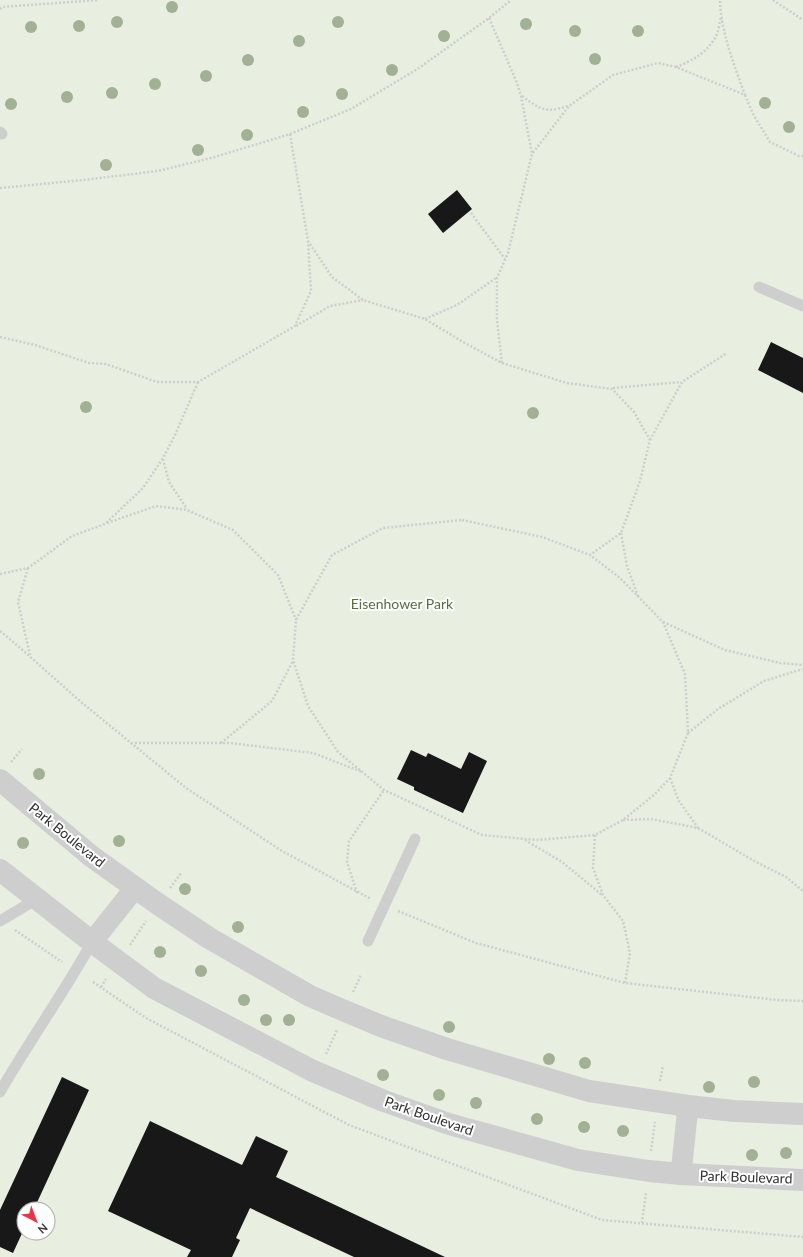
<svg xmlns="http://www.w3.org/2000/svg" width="803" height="1257" viewBox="0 0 803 1257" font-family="Lato,sans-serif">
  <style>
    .green { fill: #e8eee0; fill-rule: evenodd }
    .building { fill: #181818 }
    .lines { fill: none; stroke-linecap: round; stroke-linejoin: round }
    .path { stroke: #cecece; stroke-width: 2.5; stroke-dasharray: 2 2; stroke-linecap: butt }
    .service { stroke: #cecece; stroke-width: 11 }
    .minor { stroke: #cecece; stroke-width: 21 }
    .tertiary { stroke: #cecece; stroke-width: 22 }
    .tree { fill: #a2b094 }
    .labels { text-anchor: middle; stroke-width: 4; stroke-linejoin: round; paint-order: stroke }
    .park-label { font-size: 14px; fill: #566f3d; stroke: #fff }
    .street-label { font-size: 14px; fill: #313131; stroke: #fff }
  </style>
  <rect width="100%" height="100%" fill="#fff"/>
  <path class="green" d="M0,0H803V1257H0ZM24,1209H48V1233H24Z"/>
  <g class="building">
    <polygon points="457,190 472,209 443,233 428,214"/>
    <polygon points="771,342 803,358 803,393 758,370"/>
    <polygon points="411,750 426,757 428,753 461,769 469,752 487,761 463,813 414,790 414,787 397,779"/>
    <polygon points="62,1077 89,1090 34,1209 24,1209 24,1229 13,1253 0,1247 0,1210"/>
    <polygon points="150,1121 242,1165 256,1136 288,1151 276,1177 445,1257 354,1257 250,1208 236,1238 240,1240 232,1257 187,1257 191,1250 108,1211"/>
  </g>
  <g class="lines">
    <g class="path">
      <polyline points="773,0 803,20"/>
      <polyline points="0,9 2,7 98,0"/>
      <polyline points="489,18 517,83 521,96 532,154"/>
      <path d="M676,67C692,61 708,52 716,36C719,31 719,23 721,18"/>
      <polyline points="745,95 754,116 770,142 799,156 803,156"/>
      <path d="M522,96C541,110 545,113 568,106"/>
      <path d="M290,134L308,241L332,277L363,300L425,319L463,342L502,363L497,320V278L508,253L532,154L569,106L613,75L658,63L676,67L745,95C734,64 721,33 720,0"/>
      <polyline points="0,188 83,180 158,171 215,157 290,134 351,109 419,68 489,18 511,0"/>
      <polyline points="471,213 505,259"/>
      <polyline points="425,319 457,305 496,278"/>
      <polyline points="296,326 330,306 363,300"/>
      <polyline points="0,337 35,345 89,363 106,364 157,382 198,382 295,326 311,291 308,241"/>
      <polyline points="502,363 567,383 612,389 634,412 650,440 640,481 621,533 590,555"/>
      <polyline points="613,388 681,382"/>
      <polyline points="650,440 682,382 727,353"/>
      <polyline points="163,459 169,482 187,509"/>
      <polygon points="462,520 542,537 590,555 620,578 663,622 685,674 688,733 670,778 655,794 623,820 595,835 537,840 482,835 384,790 338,752 308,706 293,660 296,620 332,555 383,528"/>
      <polyline points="107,523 156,506 187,510 233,530 278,575 296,620"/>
      <polyline points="621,533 627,566 638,596"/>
      <polyline points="28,568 18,602 30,655"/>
      <polyline points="0,574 28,568 72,536 105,524 143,488 163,458 175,435 198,382"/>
      <polyline points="663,622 725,650 780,663 803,665"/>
      <polyline points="0,631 18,646 81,702 186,788 282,851 371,899"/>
      <polyline points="688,733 718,709 764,681 803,669"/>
      <polyline points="131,743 230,743 313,753 362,772"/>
      <polyline points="221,743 272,701 293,661"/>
      <polyline points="11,762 22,749"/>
      <polyline points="670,778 679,801 698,828"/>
      <polyline points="623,820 651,819 698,828 756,862 786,877 803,891"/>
      <polyline points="595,835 593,868 603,895 623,921 630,953 625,983"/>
      <polyline points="525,840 562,862 602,895"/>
      <polyline points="170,888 182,872"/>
      <polyline points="357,893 347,862 349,841 384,790"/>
      <polyline points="398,911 476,943 625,983 777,1000 803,1001"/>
      <polyline points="15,930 62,962"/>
      <polyline points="130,945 146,921"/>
      <polyline points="93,982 146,1018 349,1125 602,1220 803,1237"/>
      <polyline points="101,987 106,979"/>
      <polyline points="353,992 361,975"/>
      <polyline points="326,1054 337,1030"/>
      <polyline points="660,1081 663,1065"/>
      <polyline points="651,1151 655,1122"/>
      <polyline points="642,1223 646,1192"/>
    </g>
    <g class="service">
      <polyline points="0,132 2,134"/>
      <polyline points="759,287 803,306"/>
      <polyline points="0,921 37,899"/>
      <polyline points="368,941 415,839"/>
      <path d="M0,1092C29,1041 64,993 92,942"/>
    </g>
    <g class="minor">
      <polyline points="92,942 135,888"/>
      <polyline points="681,1174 688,1106"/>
    </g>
    <g class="tertiary">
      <polyline points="0,780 91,856 158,904 209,938 310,996 345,1011 381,1026 447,1049 589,1091 688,1106 734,1111 803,1114"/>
      <polyline points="0,870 92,942 154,988 313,1071 384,1101 449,1124 578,1160 649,1171 681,1174 803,1180"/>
    </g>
  </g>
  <g class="tree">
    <circle cx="172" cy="7" r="6"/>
    <circle cx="117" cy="22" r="6"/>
    <circle cx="338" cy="22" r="6"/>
    <circle cx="526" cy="24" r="6"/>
    <circle cx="79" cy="26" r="6"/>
    <circle cx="31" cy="27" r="6"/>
    <circle cx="575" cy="31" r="6"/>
    <circle cx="638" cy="31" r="6"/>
    <circle cx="444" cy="36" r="6"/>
    <circle cx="299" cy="41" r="6"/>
    <circle cx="595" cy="59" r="6"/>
    <circle cx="248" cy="60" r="6"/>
    <circle cx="392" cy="70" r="6"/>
    <circle cx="206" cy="76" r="6"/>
    <circle cx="155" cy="84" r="6"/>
    <circle cx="112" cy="93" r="6"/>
    <circle cx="342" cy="94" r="6"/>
    <circle cx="67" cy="97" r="6"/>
    <circle cx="765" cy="103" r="6"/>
    <circle cx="11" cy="104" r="6"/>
    <circle cx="303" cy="112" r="6"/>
    <circle cx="789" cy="127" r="6"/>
    <circle cx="247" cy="135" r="6"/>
    <circle cx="198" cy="150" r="6"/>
    <circle cx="106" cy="165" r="6"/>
    <circle cx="86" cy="407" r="6"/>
    <circle cx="533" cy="413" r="6"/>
    <circle cx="39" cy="774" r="6"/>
    <circle cx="119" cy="841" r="6"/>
    <circle cx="23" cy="843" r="6"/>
    <circle cx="185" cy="889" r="6"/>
    <circle cx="238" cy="927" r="6"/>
    <circle cx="160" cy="952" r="6"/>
    <circle cx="201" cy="971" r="6"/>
    <circle cx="244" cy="1000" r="6"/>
    <circle cx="266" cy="1020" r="6"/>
    <circle cx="289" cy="1020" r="6"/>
    <circle cx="449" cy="1027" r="6"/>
    <circle cx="549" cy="1059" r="6"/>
    <circle cx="585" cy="1063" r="6"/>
    <circle cx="383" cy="1075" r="6"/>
    <circle cx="754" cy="1082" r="6"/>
    <circle cx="709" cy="1087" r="6"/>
    <circle cx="439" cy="1095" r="6"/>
    <circle cx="476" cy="1103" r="6"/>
    <circle cx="537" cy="1119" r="6"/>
    <circle cx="584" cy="1127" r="6"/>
    <circle cx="623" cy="1131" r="6"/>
    <circle cx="786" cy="1153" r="6"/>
    <circle cx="752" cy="1155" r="6"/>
  </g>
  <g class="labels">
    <g class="park-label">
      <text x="402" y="609">Eisenhower Park</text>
    </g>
    <g class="street-label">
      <text transform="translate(67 835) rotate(39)" y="5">Park Boulevard</text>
      <text transform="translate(429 1116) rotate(19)" y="5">Park Boulevard</text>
      <text transform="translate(746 1177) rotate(2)" y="5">Park Boulevard</text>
    </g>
  </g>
  <g transform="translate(36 1221) rotate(138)"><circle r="19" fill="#ffffff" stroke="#adadad"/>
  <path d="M0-3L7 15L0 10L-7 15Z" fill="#e83447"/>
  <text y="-6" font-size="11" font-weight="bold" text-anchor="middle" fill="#313131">N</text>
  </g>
</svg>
